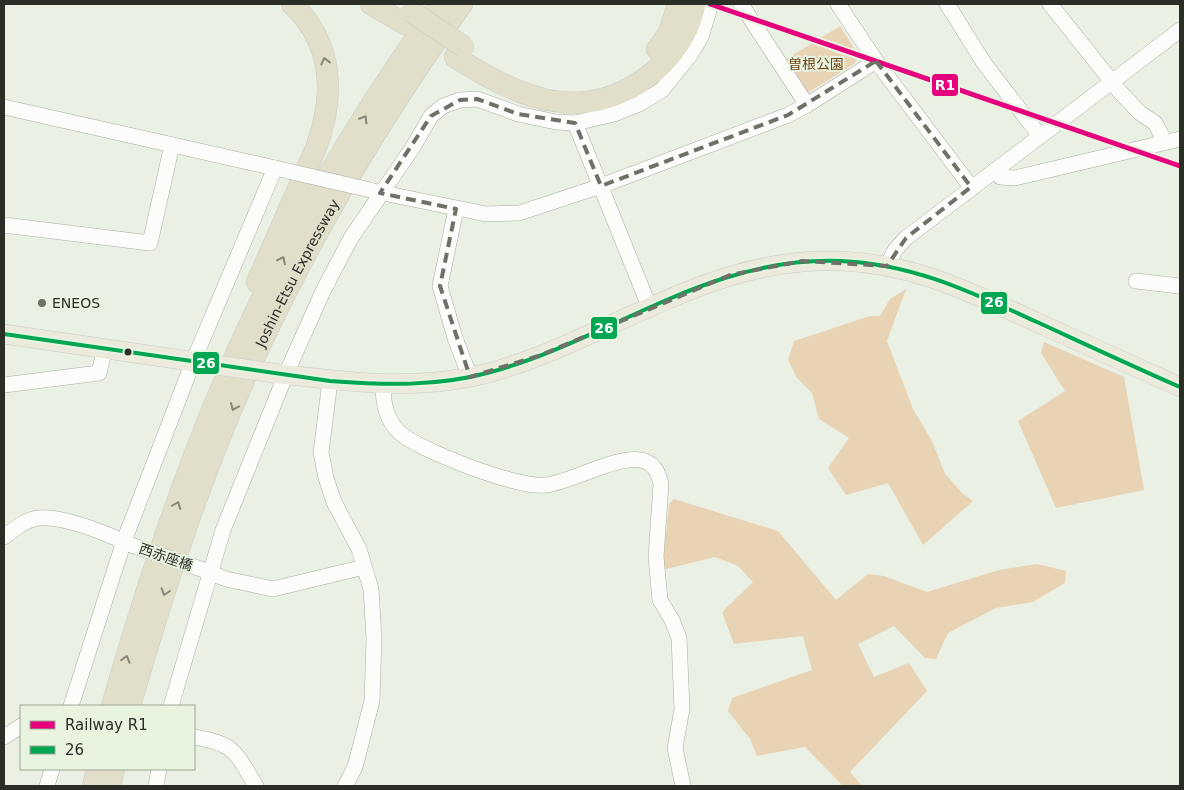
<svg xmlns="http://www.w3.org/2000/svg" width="1184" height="790" viewBox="0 0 1184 790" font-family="'DejaVu Sans','Noto Sans JP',sans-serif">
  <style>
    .green { fill: #e8d3b5 }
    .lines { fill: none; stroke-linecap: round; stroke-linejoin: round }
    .minor-casing { stroke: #a9ada5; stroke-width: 16 }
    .major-casing { stroke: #c9ccc6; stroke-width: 20 }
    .highway-casing { stroke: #c9ccc6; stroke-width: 22 }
    .minor { stroke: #fcfdfb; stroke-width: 15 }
    .major { stroke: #ebeadd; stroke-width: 19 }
    .highway { stroke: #e1deca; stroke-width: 21 }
    .minor-bridge-casing { stroke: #a9ada5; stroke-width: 16; stroke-linecap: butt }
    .major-bridge-casing { stroke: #c9ccc6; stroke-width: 20; stroke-linecap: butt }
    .highway-bridge-casing { stroke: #c9ccc6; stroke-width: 22; stroke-linecap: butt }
    .minor-bridge { stroke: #fcfdfb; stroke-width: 15 }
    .major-bridge { stroke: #ebeadd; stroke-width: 19 }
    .highway-bridge { stroke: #e1deca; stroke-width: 21 }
    .bus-1-casing { stroke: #e9f4e0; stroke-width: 8 }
    .bus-1 { stroke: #00a651; stroke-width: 4 }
    .rail-1-casing { stroke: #e9f4e0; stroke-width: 9 }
    .rail-1 { stroke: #e5007d; stroke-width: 5 }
    .oneway { stroke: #868678 }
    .marked { fill: none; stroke: #6d7269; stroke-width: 4; stroke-dasharray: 10 6; stroke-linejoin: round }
    .poi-dot { fill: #6d7269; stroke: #e9f4e0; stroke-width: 2 }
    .bus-dot { fill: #2a2e27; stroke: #e9f4e0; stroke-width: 2 }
    .labels { text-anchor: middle; stroke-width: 4; stroke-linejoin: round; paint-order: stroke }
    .park-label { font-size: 14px; fill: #6d4616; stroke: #e9f4e0 }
    .street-label { font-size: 14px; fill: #2a2e27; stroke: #e9f4e0 }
    .poi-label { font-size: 14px; fill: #2a2e27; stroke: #e9f4e0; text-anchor: start }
    .line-badge { stroke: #e9f4e0; stroke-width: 2 }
    .badge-label { font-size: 14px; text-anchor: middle; font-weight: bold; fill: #fff }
  </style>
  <rect width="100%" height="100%" fill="#eaf0e4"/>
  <g class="green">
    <polygon points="840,26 857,53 855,63 809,92 805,91 785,60"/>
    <polygon points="906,289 887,341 913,409 932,441 945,474 962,493 973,501 923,545 888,483 846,495 828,468 849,438 819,419 812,393 797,378 788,360 794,341 870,316 880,316 890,299"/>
    <polygon points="1044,342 1124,377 1144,490 1056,508 1018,421 1065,391 1041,353"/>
    <polygon points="674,499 778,531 836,600 868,574 884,576 927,592 999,570 1037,564 1066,571 1065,583 1033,602 996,608 948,633 936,659 925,658 894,626 858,644 874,677 909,663 927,691 850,772 862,786 843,786 805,747 757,756 750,739 728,711 732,698 812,670 803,636 734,644 722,612 753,582 738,566 715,557 662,570 669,504"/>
  </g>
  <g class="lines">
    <g class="minor-casing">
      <g id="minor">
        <polyline points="741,4 807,105"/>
        <polyline points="838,4 876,61 971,187"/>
        <polyline points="947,4 984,63 1039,135"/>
        <polyline points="1050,4 1120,92 1140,113 1155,123 1165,142"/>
        <polyline points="4,107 284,170"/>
        <polyline points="575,123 649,306"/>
        <polyline points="995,170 1000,177 1015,178 1180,139"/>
        <polyline points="373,191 486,214 519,213 601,186 788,115 807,105 876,61"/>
        <polyline points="456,209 440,286 455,338 470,377"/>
        <polyline points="4,225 150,243 172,145"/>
        <polyline points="887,266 895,250 906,238 1180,30"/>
        <polyline points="1136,281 1180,286"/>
        <polyline points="330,381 321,452 326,478 334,502 359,549 371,589 374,638 372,701 355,767 345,786"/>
        <path d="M383,384C383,403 386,420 400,433C421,451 519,489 546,485C571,482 618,455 641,460C653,462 659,473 661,484L656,557L660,600L672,620L679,638L682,709L675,748L683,786"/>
        <polyline points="4,385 99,373 105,348"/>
        <path d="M4,537C14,529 25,520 38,518C63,515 108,534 131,545"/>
        <polyline points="201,569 226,579 273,589 364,567"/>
        <polyline points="71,706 124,541 193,362 275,168"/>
        <polyline points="171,706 223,530 286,374 324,289 351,238 413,147 431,116 443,106 460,100 477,99 518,114 556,122 575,123 614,114 639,104 662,90 691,54 701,37 711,4"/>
        <polyline points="4,737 21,726"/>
        <path d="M194,737C236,744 235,752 256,786"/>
        <polyline points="47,786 52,769"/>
        <polyline points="156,786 159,769"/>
      </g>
    </g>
    <g class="major-casing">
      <g id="major">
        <polyline points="4,334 203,363"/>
        <path d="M273,373C347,382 419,392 492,372C611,338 712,255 841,261C915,264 970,292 1036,322C1084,344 1132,365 1180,387"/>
      </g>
    </g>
    <g class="highway-casing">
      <g id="highway">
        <polyline points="371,4 405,24"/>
        <polyline points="657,49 669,33 678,4"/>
        <path d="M455,57C519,98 584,127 651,74C673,57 690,31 695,4"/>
        <path d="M257,282L316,148C335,96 334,44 292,4"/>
        <path d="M112,706C148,580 190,453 245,334C299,218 366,107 440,4"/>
        <path id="s1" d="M130,706C166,582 206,458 262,341C318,223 386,110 462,4"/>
        <polyline points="93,786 97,769"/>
        <polyline points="110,786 114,769"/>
      </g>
    </g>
    <use href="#minor" class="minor"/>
    <use href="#major" class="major"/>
    <use href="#highway" class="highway"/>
    <g class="minor-bridge-casing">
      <g id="minor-bridge">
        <polyline points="288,171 370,190"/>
        <polyline points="131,545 201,569"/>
      </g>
    </g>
    <g class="major-bridge-casing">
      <polyline id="major-bridge" points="203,363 273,373"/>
    </g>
    <g class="highway-bridge-casing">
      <polyline id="highway-bridge" points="412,12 464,47"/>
    </g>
    <use href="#minor-bridge" class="minor-bridge"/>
    <use href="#major-bridge" class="major-bridge"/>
    <use href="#highway-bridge" class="highway-bridge"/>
    <g class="bus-1-casing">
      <path id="bus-1" d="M4,334L330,381C385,385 437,387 491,372C611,339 709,256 840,261C914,264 971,292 1037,322C1085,344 1132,366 1180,387"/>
    </g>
    <use href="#bus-1" class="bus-1"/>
    <g class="rail-1-casing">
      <polyline id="rail-1" points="710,4 1180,166"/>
    </g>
    <use href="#rail-1" class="rail-1"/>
  </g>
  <defs><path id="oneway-chevron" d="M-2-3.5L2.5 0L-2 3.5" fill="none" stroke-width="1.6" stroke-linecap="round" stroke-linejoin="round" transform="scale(1.25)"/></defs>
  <g class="oneway">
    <use href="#oneway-chevron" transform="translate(325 61) rotate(-104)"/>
    <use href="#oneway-chevron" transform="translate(364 119) rotate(-58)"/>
    <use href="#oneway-chevron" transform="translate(282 260) rotate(-64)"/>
    <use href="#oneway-chevron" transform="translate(234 407) rotate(113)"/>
    <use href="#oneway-chevron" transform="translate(177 505) rotate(-69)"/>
    <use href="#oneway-chevron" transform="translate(165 592) rotate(108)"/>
    <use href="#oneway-chevron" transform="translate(126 659) rotate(-74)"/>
  </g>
  <path class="marked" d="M876,61L971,187L906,238L887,266L802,261L730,275L541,355L470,377L440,286L456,209L380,193L431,116L460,100L477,99L518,114L575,123L601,186L788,115Z"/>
  <circle class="poi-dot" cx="42" cy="303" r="5"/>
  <circle class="bus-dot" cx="128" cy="352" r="4.5"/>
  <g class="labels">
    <g class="park-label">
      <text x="816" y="69">曽根公園</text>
    </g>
    <g class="street-label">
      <text dy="5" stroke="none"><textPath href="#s1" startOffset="465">Joshin-Etsu Expressway</textPath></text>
      <text transform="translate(166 557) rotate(19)" y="5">西赤座橋</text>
    </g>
    <g class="poi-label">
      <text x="52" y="308">ENEOS</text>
    </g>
  </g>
  <g class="line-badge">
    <rect x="931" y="73" width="28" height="24" rx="5" fill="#e5007d"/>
    <rect x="980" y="291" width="28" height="24" rx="5" fill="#00a651"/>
    <rect x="590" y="316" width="28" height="24" rx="5" fill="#00a651"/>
    <rect x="192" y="351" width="28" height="24" rx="5" fill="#00a651"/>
  </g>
  <g class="badge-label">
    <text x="945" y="90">R1</text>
    <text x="994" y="307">26</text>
    <text x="604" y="333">26</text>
    <text x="206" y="368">26</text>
  </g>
  <rect width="1184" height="790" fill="none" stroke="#2a2e27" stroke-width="10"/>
  <rect x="20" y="705" width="175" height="65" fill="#e9f4e0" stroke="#9da596"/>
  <rect x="30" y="721" width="25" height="8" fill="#e5007d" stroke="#9da596"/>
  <text x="65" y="730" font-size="15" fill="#2a2e27">Railway R1</text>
  <rect x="30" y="746" width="25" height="8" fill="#00a651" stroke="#9da596"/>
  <text x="65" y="755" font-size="15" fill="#2a2e27">26</text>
</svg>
